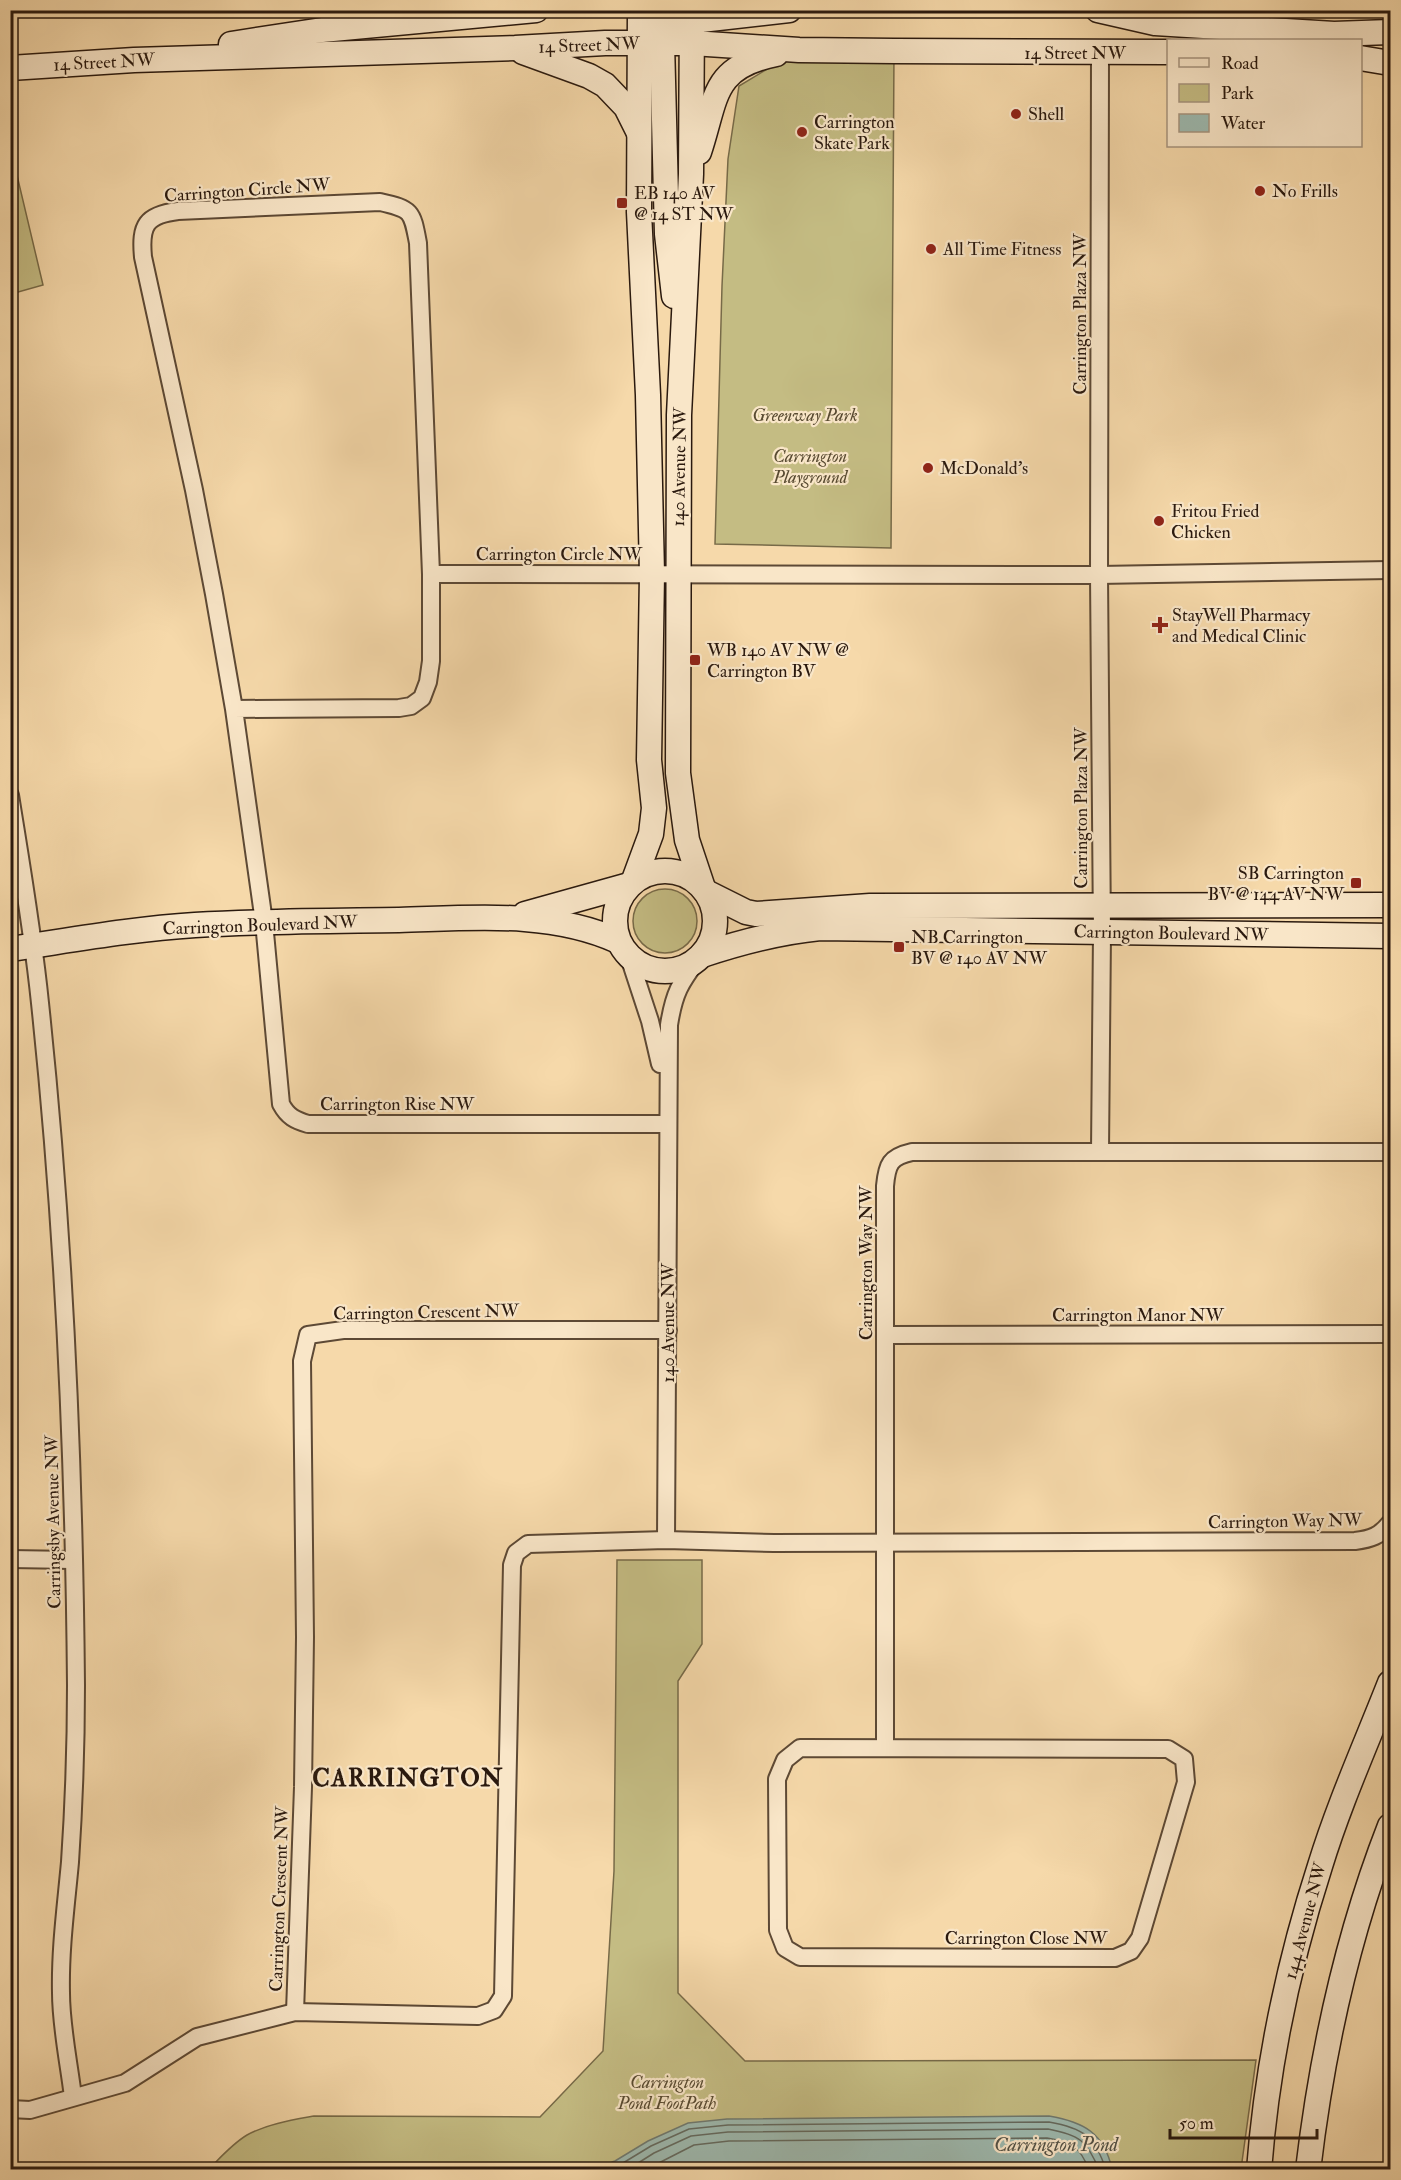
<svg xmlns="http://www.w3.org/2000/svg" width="1401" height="2180" viewBox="0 0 1401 2180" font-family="'IM FELL Double Pica',serif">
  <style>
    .green { fill: #c4bc83; stroke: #776a48; stroke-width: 1.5 }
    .water { fill: #9db9af; stroke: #6f796f; stroke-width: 1.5 }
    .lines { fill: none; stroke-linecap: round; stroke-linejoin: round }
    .shore { stroke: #64695e; stroke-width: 1.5 }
    .street-casing { stroke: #5d4935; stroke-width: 20 }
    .secondary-casing { stroke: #2a190e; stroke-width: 27 }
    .street { stroke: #f9e6c8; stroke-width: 16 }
    .secondary { stroke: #f9e6c8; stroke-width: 24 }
    .poi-dot { fill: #8f2418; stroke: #f9e6c8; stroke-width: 2 }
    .labels { text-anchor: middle; stroke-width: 4.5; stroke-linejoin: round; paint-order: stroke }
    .street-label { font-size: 18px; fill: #2a190e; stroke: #f9e6c8 }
    .poi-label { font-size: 18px; fill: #2a190e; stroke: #f9e6c8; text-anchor: start }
    .park-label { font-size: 18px; font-style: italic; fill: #584a31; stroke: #f9e6c8 }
    .water-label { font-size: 20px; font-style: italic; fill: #525146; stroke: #f9e6c8 }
    .district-label { font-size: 24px; font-weight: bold; letter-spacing: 1.5px; fill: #2a190e; stroke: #f9e6c8 }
  </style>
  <rect width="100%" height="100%" fill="#f6d9aa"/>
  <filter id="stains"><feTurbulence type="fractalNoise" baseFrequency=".00333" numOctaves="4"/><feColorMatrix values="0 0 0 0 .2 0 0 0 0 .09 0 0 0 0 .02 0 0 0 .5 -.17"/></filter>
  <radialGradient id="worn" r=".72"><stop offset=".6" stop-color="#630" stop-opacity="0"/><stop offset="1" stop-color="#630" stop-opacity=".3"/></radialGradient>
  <g class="green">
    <polygon points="799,50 894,51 891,548 715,544 722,286 728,159 739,86"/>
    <polygon points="11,150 43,285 11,294 10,294"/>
    <circle cx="665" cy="921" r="32"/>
    <path d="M617,1560H702V1644L678,1681V1993L745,2061L1256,2060L1241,2169L208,2170C220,2158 232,2144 247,2135C267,2124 292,2120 314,2116L540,2117L603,2051L614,1871Z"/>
  </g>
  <path class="water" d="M1049,2116C1084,2122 1104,2133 1112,2169H591L615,2161L648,2141L688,2123L727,2119Z"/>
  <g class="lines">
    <g class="shore">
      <path d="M610,2170L618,2166L651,2146L689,2129L728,2125L1049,2122C1083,2128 1095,2136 1106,2170"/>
      <path d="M627,2170L654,2153L691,2136L728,2132L1048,2129C1079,2135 1087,2140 1099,2170"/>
      <path d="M645,2170L694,2145L729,2141L1047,2138C1071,2142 1080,2146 1089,2170"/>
    </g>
    <g class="street-casing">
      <g id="street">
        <polyline points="1100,54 1099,575 1102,933 1100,1152"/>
        <polyline points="431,574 1099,575 1390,570"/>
        <path d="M234,709L399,708L411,706L422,698L428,682L431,661V574L418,243C412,211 412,209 380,202L178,211C146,215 140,225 143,257L194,490L214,594L234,709L264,922L281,1104C288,1117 295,1120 308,1124H668"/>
        <path d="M10,795C21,864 33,933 40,1003C64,1229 74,1457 76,1685C76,1744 74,1803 70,1862C66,1906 60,1949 61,1993C61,2027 69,2063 73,2097"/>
        <polyline points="629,957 650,1021 660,1064"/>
        <polyline points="886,1335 1390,1334"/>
        <path d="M666,1540L669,1025C674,993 680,983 699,958"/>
        <polyline points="10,1559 73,1560"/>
        <polygon points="800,1748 1168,1749 1184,1759 1186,1782 1140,1938 1131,1951 1115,1958 800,1957 785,1948 778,1930 777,1779 785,1760"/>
        <path d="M885,1748V1186C887,1164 890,1157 912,1152H1390"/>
        <polyline points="295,2012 303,1787 305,1637 302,1361 308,1335 343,1330 668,1330"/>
        <path d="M10,2109L30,2110L125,2083L197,2037L295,2012L478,2016L494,2010L503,1996L512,1565L516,1553L528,1544L666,1540L774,1543L1355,1541C1371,1539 1380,1536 1390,1523"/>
      </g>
    </g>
    <g class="secondary-casing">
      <g id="secondary">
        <polyline points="658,10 662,43 667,234 674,296"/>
        <polyline points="692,10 691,174 679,415 678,773 687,840 703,888"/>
        <polyline points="1098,10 1155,23 1334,34 1390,32"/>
        <polyline points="678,24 692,21 789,10"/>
        <polyline points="231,44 322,30 536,10"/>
        <polyline points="523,52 589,76 605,85 626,107 639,133"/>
        <polyline points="1360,58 1390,63"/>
        <polyline points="10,68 134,60 515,48 605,43 692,43 799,50 894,51 1168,52"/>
        <path d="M699,152C717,98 711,67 776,54"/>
        <circle cx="665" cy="921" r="50"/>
        <polyline points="634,880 651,834 654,808 649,760 652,574 648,395 639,212 640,10"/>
        <polyline points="706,892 746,912 756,914 870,906 1390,905"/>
        <polyline points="525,914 629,885"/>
        <path d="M10,949C72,940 133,929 195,925C263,921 331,921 399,920C472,918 550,910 618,941"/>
        <path d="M702,955C741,942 779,932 820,928L1390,936"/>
        <path d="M1259,2170C1267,2066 1288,1965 1320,1866C1339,1804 1366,1744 1390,1683"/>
        <path d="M1308,2170C1322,2052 1347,1936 1390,1826"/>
      </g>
    </g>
    <use href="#street" class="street"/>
    <use href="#secondary" class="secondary"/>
  </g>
  <g class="poi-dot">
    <circle cx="1016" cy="114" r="6"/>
    <circle cx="802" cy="132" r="6"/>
    <circle cx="1260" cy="191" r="6"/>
    <rect x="616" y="197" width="12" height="12" rx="3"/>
    <circle cx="931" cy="249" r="6"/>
    <circle cx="928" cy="468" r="6"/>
    <circle cx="1159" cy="521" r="6"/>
    <path d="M1157 616h6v6h6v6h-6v6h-6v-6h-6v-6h6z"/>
    <rect x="689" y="654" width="12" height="12" rx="3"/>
    <rect x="1350" y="877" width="12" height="12" rx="3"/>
    <rect x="893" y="941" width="12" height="12" rx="3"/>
  </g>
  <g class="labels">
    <g class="street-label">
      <text transform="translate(589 45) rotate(-2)" y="6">14 Street NW</text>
      <text x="1075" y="59">14 Street NW</text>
      <text transform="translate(104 62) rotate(-3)" y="6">14 Street NW</text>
      <text transform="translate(247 190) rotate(-4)" y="6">Carrington Circle NW</text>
      <text transform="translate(1080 314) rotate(-90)" y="6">Carrington Plaza NW</text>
      <text transform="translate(679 467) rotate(-89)" y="6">140 Avenue NW</text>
      <text x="559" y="560">Carrington Circle NW</text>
      <text transform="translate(1081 808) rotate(-90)" y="6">Carrington Plaza NW</text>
      <text transform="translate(260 925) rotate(-2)" y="6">Carrington Boulevard NW</text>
      <text transform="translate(1171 933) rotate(1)" y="6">Carrington Boulevard NW</text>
      <text x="397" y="1110">Carrington Rise NW</text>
      <text transform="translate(866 1263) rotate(-90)" y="6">Carrington Way NW</text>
      <text transform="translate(426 1312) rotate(-1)" y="6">Carrington Crescent NW</text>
      <text x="1138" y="1321">Carrington Manor NW</text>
      <text transform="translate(668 1323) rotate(-90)" y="6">140 Avenue NW</text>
      <text transform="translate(1285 1521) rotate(-1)" y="6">Carrington Way NW</text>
      <text transform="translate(53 1522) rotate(-91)" y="6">Carringsby Avenue NW</text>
      <text transform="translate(279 1899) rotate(-88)" y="6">Carrington Crescent NW</text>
      <text transform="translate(1305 1921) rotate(-75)" y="6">144 Avenue NW</text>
      <text x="1026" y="1944">Carrington Close NW</text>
    </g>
    <g class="poi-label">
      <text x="1028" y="120">Shell</text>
      <text x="814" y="128">Carrington<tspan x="814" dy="21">Skate Park</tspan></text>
      <text x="1272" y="197">No Frills</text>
      <text x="634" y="199">EB 140 AV<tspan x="634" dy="21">@ 14 ST NW</tspan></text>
      <text x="943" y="255">All Time Fitness</text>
      <text x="940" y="474">McDonald's</text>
      <text x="1171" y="517">Fritou Fried<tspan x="1171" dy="21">Chicken</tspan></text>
      <text x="1172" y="621">StayWell Pharmacy<tspan x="1172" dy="21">and Medical Clinic</tspan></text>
      <text x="707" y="656">WB 140 AV NW @<tspan x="707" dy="21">Carrington BV</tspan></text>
      <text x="1344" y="879" text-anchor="end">SB Carrington<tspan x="1344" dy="21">BV @ 144 AV NW</tspan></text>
      <text x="911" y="943">NB Carrington<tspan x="911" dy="21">BV @ 140 AV NW</tspan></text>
    </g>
    <g class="park-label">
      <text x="805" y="421">Greenway Park</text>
      <text x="810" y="462">Carrington<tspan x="810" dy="21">Playground</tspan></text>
      <text x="667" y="2088">Carrington<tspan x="667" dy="21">Pond FootPath</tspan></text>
    </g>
    <g class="water-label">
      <text x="1056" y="2151">Carrington Pond</text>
    </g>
    <g class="district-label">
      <text x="408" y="1786">CARRINGTON</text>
    </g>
  </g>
  <rect width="1401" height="2180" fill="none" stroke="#f6d9aa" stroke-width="36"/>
  <rect x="12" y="12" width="1377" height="2156" fill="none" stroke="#2a190e" stroke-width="3"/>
  <rect x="18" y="18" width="1365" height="2144" fill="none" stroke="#2a190e" stroke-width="1.5"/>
  <rect x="1167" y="39" width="195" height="108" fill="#f9e6c8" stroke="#a6947e" stroke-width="1.5"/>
  <rect x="1179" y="58" width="30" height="9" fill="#f9e6c8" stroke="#a6947e" stroke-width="1.5"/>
  <text x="1221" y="69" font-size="18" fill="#2a190e">Road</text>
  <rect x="1179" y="84" width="30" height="18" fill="#c4bc83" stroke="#a6947e" stroke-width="1.5"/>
  <text x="1221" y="99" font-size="18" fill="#2a190e">Park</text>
  <rect x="1179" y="114" width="30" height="18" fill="#9db9af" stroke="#a6947e" stroke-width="1.5"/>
  <text x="1221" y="129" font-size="18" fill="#2a190e">Water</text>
  <path d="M1170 2129v9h147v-9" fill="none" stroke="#2a190e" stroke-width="3"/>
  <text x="1179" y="2129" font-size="18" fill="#2a190e" stroke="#f9e6c8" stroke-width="4.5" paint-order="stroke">50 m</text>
  <rect width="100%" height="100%" filter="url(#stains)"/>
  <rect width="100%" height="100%" fill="url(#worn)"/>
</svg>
